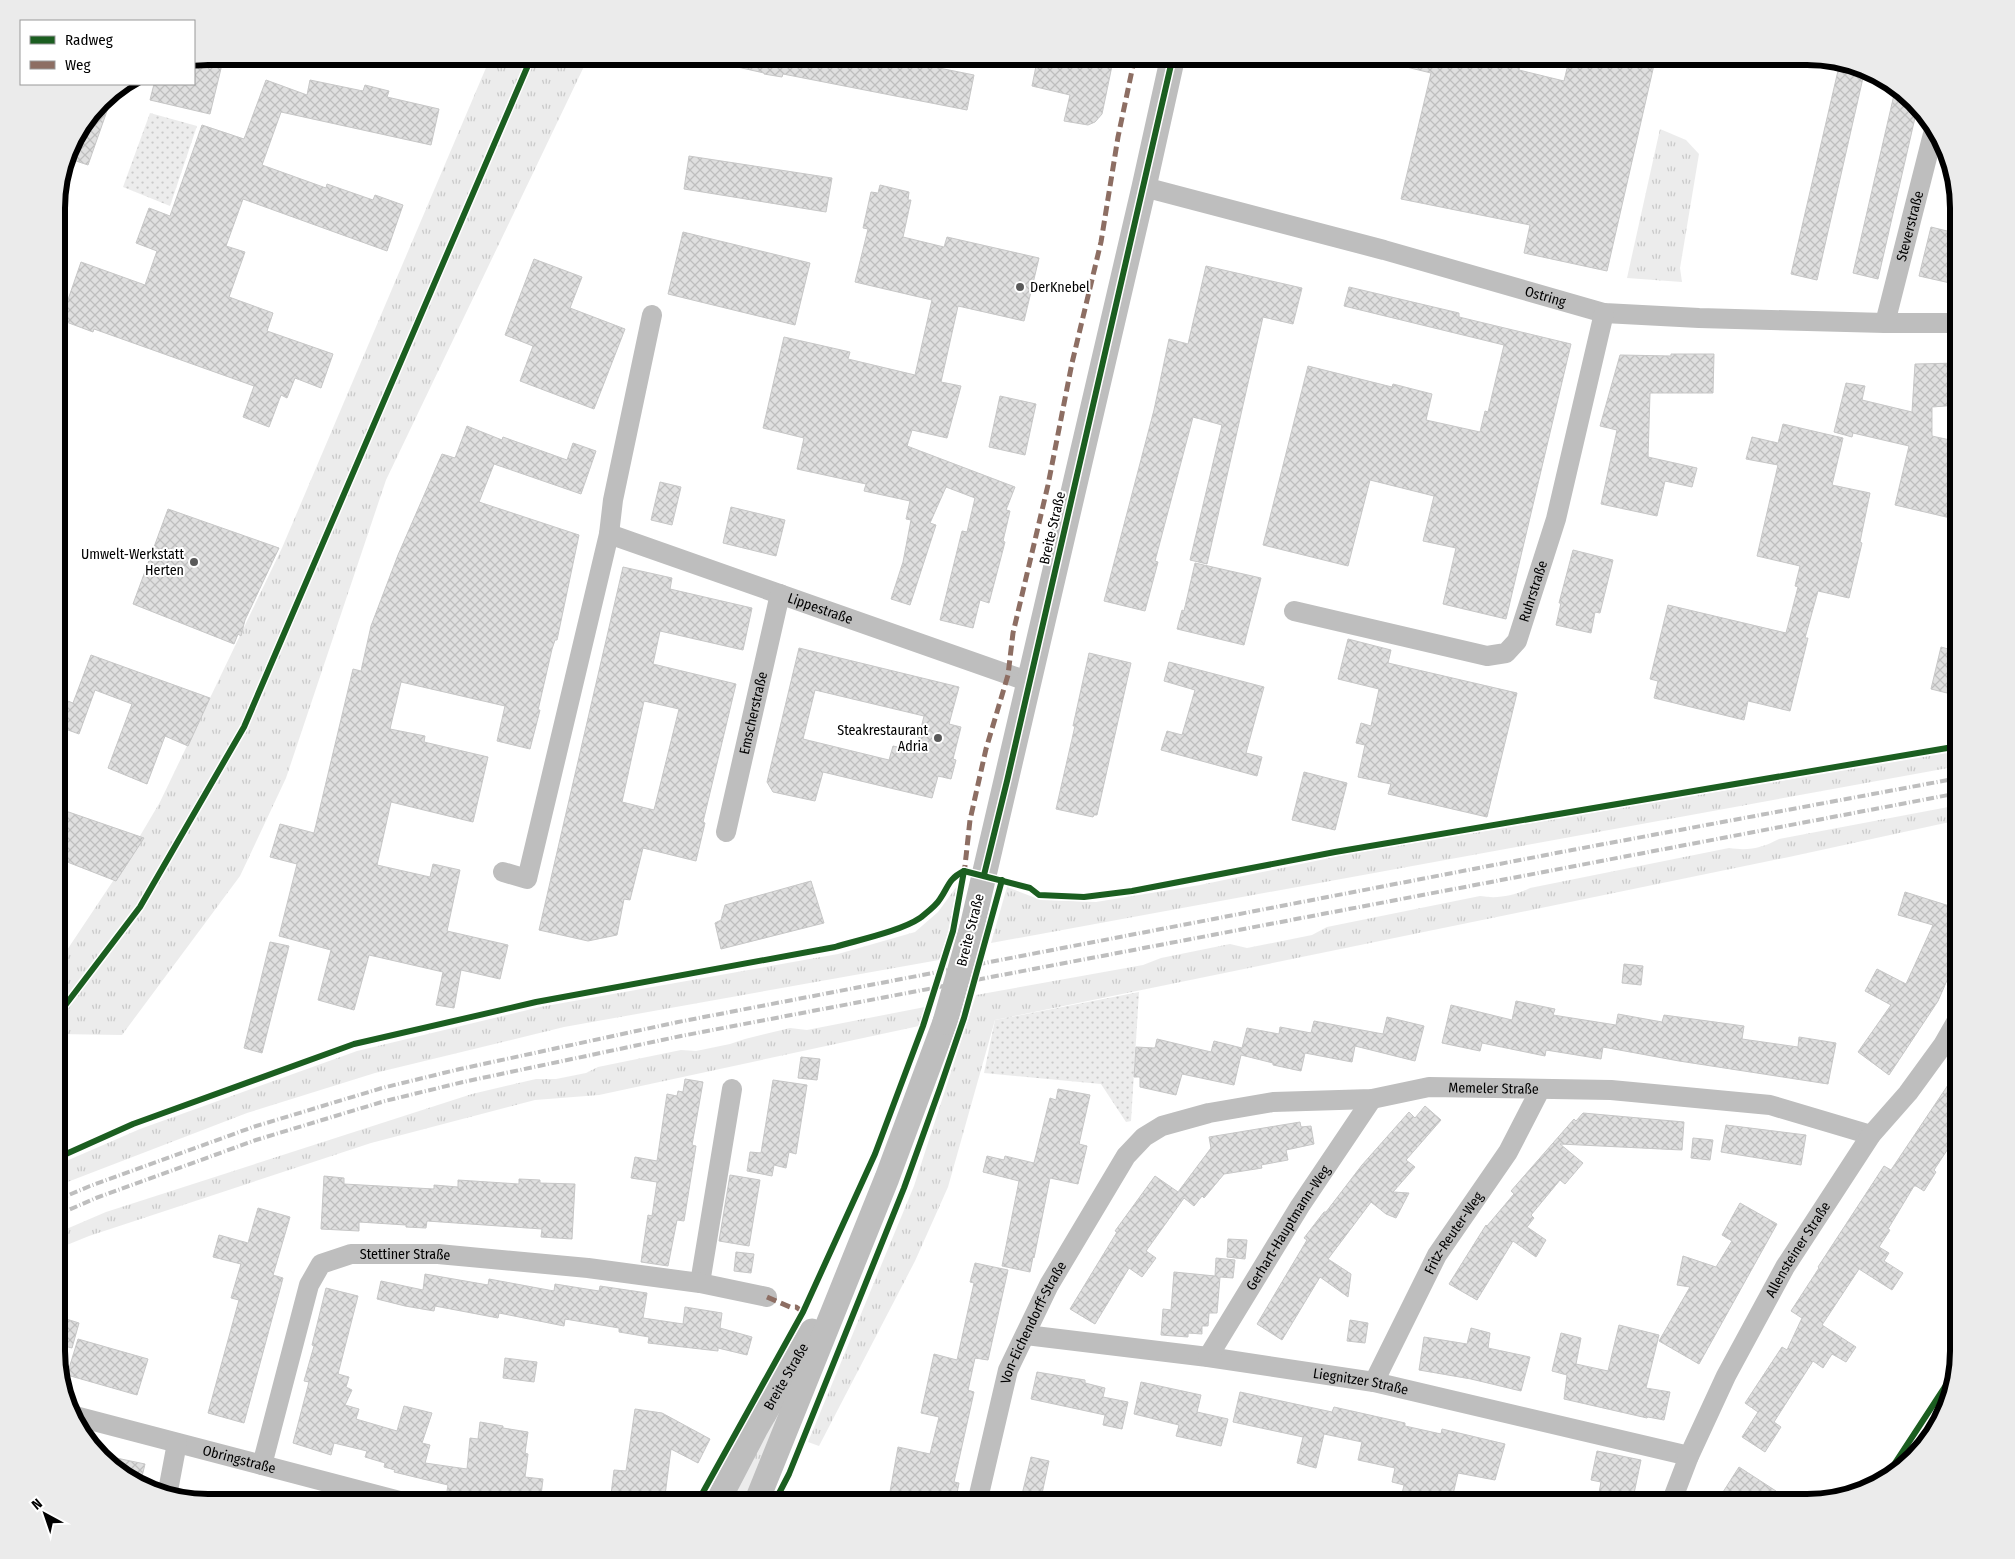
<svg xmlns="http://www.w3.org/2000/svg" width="2015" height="1559" viewBox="0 0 2015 1559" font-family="'Fira Sans Condensed',sans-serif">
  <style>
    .grass { fill: url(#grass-tufts) }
    .park { fill: url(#park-dots) }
    .building { fill: url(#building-cross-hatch); stroke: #c7c7c7; fill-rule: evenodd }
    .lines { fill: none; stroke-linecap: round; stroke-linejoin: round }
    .minor { stroke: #bebebe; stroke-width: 20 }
    .tertiary { stroke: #bebebe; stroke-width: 25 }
    .rail { stroke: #bebebe; stroke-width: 4; stroke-dasharray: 8 2.5 1 2.5; stroke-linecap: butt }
    .tertiary-bridge { stroke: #bebebe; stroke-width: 25 }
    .quiet { stroke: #8d6e63; stroke-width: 5; stroke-dasharray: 10 5; stroke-linecap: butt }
    .cycleway-casing { stroke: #fff; stroke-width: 9 }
    .cycleway { stroke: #1b5e20; stroke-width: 6 }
    .poi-dot { fill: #595959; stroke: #fff; stroke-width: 2 }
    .labels { text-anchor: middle; stroke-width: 4; stroke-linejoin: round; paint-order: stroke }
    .street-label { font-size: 14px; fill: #000; stroke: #fff }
    .poi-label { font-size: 14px; fill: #000; stroke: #fff; text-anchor: end }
    .rim { fill: none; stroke: #000; stroke-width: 6 }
  </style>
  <defs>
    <pattern id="grass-tufts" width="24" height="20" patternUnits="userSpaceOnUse" patternTransform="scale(1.25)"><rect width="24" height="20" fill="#ececec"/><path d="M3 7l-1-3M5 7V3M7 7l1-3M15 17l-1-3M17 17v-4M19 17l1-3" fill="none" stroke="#c9c9c9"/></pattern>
    <pattern id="park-dots" width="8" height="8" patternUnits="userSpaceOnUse" patternTransform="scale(1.25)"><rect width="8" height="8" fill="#ececec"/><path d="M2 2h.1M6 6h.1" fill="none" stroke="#c9c9c9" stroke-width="1.8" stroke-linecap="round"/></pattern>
    <pattern id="building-cross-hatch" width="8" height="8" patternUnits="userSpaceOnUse" patternTransform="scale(1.25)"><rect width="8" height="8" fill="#dfdfdf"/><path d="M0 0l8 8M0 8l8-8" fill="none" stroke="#bebebe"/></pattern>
  </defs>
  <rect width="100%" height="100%" fill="#fff"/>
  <g class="grass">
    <polygon points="491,56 589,56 386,480 286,778 240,876 122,1035 57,1034 57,965 117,875 160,802 282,548"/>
    <polygon points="1660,129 1686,140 1699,154 1680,268 1682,282 1627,278"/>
    <polygon points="1959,751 1959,766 991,943 1007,887 1041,900 1096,902 1200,885 1344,855"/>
    <path d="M1959,805V820L1789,857L995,1020L948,1187L915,1261L819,1446L808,1442L914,1186L976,995L1143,965L1161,958L1230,944L1247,948L1312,935L1327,927L1480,896C1498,899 1513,896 1530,888L1729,848C1749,851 1762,848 1779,839Z"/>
    <polygon points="957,886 948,932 939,960 564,1027 375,1073 247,1113 57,1186 57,1165 140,1129 357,1051 540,1007 838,954 915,932 938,912"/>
    <polygon points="925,1007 919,1026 599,1095 535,1100 371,1143 89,1236 57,1249 57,1233 106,1212 472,1094 536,1079 556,1079 586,1073 598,1067 681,1050 696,1051 730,1044 745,1039 790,1028 807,1030"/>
    <polygon points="781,1398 793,1402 749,1503 731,1503"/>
  </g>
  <g class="park">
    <polygon points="150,113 197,126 170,206 123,187"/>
    <polygon points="1139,992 1131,1121 1126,1122 1101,1084 984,1073 995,1020"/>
  </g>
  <g class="building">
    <polygon points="208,56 224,56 210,114 150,100 154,84 194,84 194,59"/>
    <polygon points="725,56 879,56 974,75 967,110 783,74 782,77 764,74 764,73 724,64"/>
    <polygon points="1038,56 1114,56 1102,114 1095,122 1088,125 1064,121 1070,95 1032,86"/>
    <polygon points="1391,56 1522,56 1519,70 1564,81 1570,56 1656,56 1607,271 1524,253 1530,225 1401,199 1431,73 1390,63"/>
    <polygon points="1840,62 1856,64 1865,69 1817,280 1791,274"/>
    <polygon points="266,80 307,95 310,80 363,91 365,85 389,91 387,97 439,109 431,145 281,112 262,165 326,188 327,184 373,200 375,195 403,205 387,251 243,199 226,246 245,252 229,297 273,313 267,331 333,354 321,388 295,378 287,398 281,395 269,427 243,417 254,386 94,329 93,332 61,320 81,262 145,285 157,251 136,243 149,208 170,216 202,125 244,139"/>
    <polygon points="1896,86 1900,88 1917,109 1878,279 1853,273"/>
    <polygon points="114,91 88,165 67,158 72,141 101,100"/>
    <polygon points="689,156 832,178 826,212 684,189"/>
    <polygon points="880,185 909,192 908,200 911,200 903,237 944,247 947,237 1039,258 1024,321 958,306 941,382 961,386 947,438 912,430 907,446 1015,487 1006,510 1010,511 1003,541 1005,542 989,603 980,600 973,628 940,620 962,531 967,532 975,498 946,487 930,523 936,525 910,605 891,599 903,562 911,520 906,519 910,501 864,491 866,484 797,469 804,438 763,428 784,337 850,352 848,359 915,375 932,300 855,282 868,229 863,228 871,192 878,193"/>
    <polygon points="1931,227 1959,234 1959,285 1919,276"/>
    <polygon points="683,232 810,263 795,325 668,294"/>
    <polygon points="534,259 582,277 570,308 625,329 594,409 520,381 533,346 505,335"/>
    <polygon points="1206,266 1302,288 1293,324 1263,317 1207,564 1190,560 1222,425 1193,417 1155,561 1158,562 1145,611 1104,601 1154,410 1169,339 1188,344"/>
    <polygon points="1349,287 1459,313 1459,317 1571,344 1506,619 1443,604 1456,548 1423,541 1434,496 1370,480 1348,566 1263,545 1308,366 1392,387 1393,384 1432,394 1426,420 1480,432 1485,411 1488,412 1504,345 1344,306"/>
    <polygon points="1671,354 1714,354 1713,393 1650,393 1648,457 1697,468 1692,487 1665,481 1657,516 1601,504 1617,430 1600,426 1620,355 1671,356"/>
    <polygon points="1959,363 1959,405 1932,407 1932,436 1959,442 1959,520 1895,505 1909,446 1853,433 1852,437 1834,432 1846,383 1865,386 1862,400 1912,412 1915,364"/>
    <polygon points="1000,396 1036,404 1025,455 989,447"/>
    <polygon points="1783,424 1843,438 1832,485 1870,493 1860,542 1862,543 1849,598 1818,591 1805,638 1808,638 1790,711 1748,701 1744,720 1654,698 1658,681 1650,679 1668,605 1786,633 1798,587 1795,586 1800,566 1757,556 1778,465 1746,459 1752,437 1778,443"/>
    <polygon points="467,426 502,440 503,437 567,460 573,443 596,451 581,494 494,464 479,502 579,535 557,640 555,640 552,649 538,710 540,710 530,749 497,741 505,706 401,682 390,729 425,736 424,742 488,757 473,822 391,802 377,865 430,877 433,864 460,870 447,931 508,945 500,979 461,970 454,1008 436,1005 443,972 369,955 354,1010 318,1000 331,950 279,936 297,864 270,857 280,824 314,833 353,669 361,671 371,626 398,555 442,454 455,458"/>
    <polygon points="660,482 681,487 672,525 651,520"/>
    <polygon points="731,507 785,520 776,556 723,543"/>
    <polygon points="168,509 279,548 245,620 241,636 238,634 234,644 133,604"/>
    <polygon points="1573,550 1613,560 1600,613 1595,612 1591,633 1556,625 1561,603 1559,603"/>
    <polygon points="1195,563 1261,578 1244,645 1177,629 1182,610 1184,611"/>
    <path d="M623,567L672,578L670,589L752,608L743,650L660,631L653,664L736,684L703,822L705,823L696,861L643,848L630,900L624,899L617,935L588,941L539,930ZM644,701L679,709L654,810L622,802Z"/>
    <polygon points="1348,639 1391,650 1388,663 1517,693 1487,817 1388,794 1391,784 1358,777 1365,745 1356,743 1361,723 1371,726 1379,689 1338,679"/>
    <polygon points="1941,647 1959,652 1959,696 1931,689"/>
    <path d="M799,648L959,687L949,724L961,727L953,759L956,760L951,779L938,776L932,798L823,772L815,801L773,792L767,782ZM815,690L924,716L916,749L911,748L910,750L893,746L889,760L803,739Z"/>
    <polygon points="1089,653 1131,663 1097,815 1094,815 1093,817 1056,809 1075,726 1073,726"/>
    <polygon points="91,655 210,698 188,746 165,736 147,784 108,768 132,704 95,690 79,734 57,726 57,697 73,703"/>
    <polygon points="1169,662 1264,687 1246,753 1262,757 1257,776 1161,750 1167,731 1182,735 1195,690 1164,681"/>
    <polygon points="1304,772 1347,783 1335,830 1292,820"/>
    <polygon points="57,808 144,838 116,881 57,858"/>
    <polygon points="811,881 824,923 721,949 715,923 721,920 725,905"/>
    <polygon points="1905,892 1959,909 1959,972 1952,969 1938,1001 1889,1075 1858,1052 1891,1005 1865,991 1877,969 1906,984 1933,925 1898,915"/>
    <polygon points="270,942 289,946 262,1053 244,1048"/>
    <polygon points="1624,964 1643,966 1641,985 1622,983"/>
    <polygon points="1516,1001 1555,1009 1553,1015 1616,1025 1618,1014 1662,1022 1664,1015 1744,1026 1742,1039 1798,1047 1799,1037 1836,1043 1828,1084 1679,1061 1603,1047 1601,1059 1546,1050 1545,1056 1482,1043 1480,1051 1442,1043 1451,1005 1512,1020"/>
    <polygon points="1387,1017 1424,1026 1415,1061 1355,1046 1352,1062 1305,1053 1301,1071 1273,1065 1273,1063 1241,1055 1234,1085 1182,1074 1176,1095 1140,1087 1140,1077 1134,1077 1136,1047 1155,1048 1157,1039 1211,1052 1214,1041 1242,1048 1247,1028 1279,1034 1280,1027 1311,1033 1314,1021 1383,1034"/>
    <polygon points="801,1057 820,1059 817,1080 798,1078"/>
    <polygon points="685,1079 703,1082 692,1145 696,1146 684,1221 677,1220 668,1266 641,1262 648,1215 652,1216 657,1182 631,1178 635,1157 657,1161 667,1094 677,1096 678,1091 683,1092"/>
    <polygon points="773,1080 807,1085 796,1154 789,1152 786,1168 774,1165 772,1176 747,1171 750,1152 761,1153"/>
    <polygon points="1948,1085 1959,1092 1959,1132 1934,1170 1936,1172 1924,1191 1916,1186 1914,1186 1888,1229 1890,1230 1879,1247 1889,1253 1884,1261 1903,1273 1892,1290 1859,1269 1822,1325 1856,1347 1846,1362 1832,1354 1823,1368 1813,1361 1774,1422 1781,1427 1765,1452 1742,1437 1758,1412 1745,1403 1782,1347 1787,1350 1802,1318 1791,1311 1819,1268 1818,1267 1884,1166 1891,1170"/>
    <polygon points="1058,1089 1090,1095 1079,1144 1087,1146 1078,1184 1050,1178 1034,1258 1033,1257 1030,1272 1002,1266 1019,1181 983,1172 987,1156 1004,1160 1005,1156 1034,1163 1050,1098 1056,1100"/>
    <polygon points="1425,1106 1441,1120 1406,1160 1415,1167 1393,1192 1409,1193 1396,1218 1386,1214 1371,1202 1328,1259 1351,1274 1348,1297 1320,1277 1282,1340 1257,1324 1307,1240 1304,1238 1324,1212 1326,1212 1362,1165 1409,1112 1415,1118"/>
    <polygon points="1583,1113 1684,1122 1682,1150 1560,1144 1583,1163 1565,1184 1560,1180 1531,1215 1534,1218 1527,1227 1546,1240 1536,1257 1513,1241 1477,1300 1449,1284 1486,1225 1487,1226 1514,1194 1511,1191 1574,1119 1576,1121"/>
    <polygon points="1300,1122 1301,1127 1311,1126 1314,1144 1286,1150 1288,1160 1261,1165 1262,1168 1224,1174 1204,1198 1202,1196 1194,1206 1184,1198 1146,1251 1156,1258 1142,1277 1129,1268 1095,1324 1070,1309 1117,1232 1115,1231 1155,1176 1178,1192 1211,1148 1209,1137"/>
    <polygon points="1726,1125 1806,1135 1801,1165 1721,1152"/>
    <polygon points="1693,1138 1713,1140 1710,1160 1691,1158"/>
    <polygon points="730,1175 760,1180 749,1246 719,1241"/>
    <polygon points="324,1176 344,1178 344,1184 434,1189 434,1185 458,1187 458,1180 519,1184 519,1179 540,1180 540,1183 575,1184 572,1239 541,1237 542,1229 427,1221 426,1228 406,1227 406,1225 359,1222 359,1231 321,1229"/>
    <polygon points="1740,1203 1777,1224 1699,1364 1659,1341 1690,1287 1677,1285 1683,1256 1716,1267 1732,1241 1722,1235"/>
    <polygon points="258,1208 290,1217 273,1275 283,1278 244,1423 208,1413 239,1300 231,1298 241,1264 213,1257 219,1235 248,1243"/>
    <polygon points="1228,1239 1247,1240 1245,1259 1227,1257"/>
    <polygon points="736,1252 754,1254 751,1273 734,1271"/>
    <polygon points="1216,1258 1235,1260 1233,1278 1220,1277 1217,1313 1209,1313 1208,1326 1202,1326 1202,1334 1188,1333 1188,1337 1161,1335 1163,1309 1171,1310 1174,1272 1215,1276"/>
    <polygon points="975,1263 1008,1270 988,1360 975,1358 968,1390 974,1392 954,1482 959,1483 955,1503 888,1503 898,1447 930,1454 939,1417 921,1413 934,1354 957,1360 974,1283 970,1282"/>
    <polygon points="425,1274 488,1285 489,1279 554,1291 555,1284 599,1291 600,1286 647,1293 643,1318 683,1324 685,1307 722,1313 720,1328 752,1337 747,1355 718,1348 718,1351 648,1343 649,1337 619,1332 619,1328 565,1319 564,1326 499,1313 498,1318 435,1306 434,1311 405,1306 377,1299 381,1281 423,1290"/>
    <polygon points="326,1288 358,1296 338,1374 349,1377 346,1387 352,1390 345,1405 359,1409 356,1419 397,1431 404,1406 432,1413 422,1443 430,1445 425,1463 467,1469 470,1438 478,1439 480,1422 503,1426 503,1428 528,1432 525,1453 528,1454 525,1477 543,1479 540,1503 491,1503 446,1497 448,1485 394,1472 395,1470 384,1467 385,1463 365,1457 367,1451 334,1443 331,1455 293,1443 309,1382 304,1381 314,1346 312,1345"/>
    <polygon points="60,1317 79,1323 72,1348 57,1344 57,1330"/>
    <polygon points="1350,1320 1368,1323 1365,1343 1347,1341"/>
    <polygon points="1619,1325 1659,1335 1646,1388 1670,1392 1664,1420 1648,1417 1647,1418 1564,1399 1567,1375 1552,1371 1561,1333 1581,1338 1576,1364 1608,1371"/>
    <polygon points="1471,1328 1490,1333 1488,1348 1530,1357 1521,1391 1471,1379 1419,1370 1424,1337 1467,1344"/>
    <polygon points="78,1339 148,1359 137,1395 67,1375"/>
    <polygon points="505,1358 537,1362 534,1382 503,1378"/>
    <polygon points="1037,1372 1085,1380 1085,1383 1105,1388 1103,1397 1128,1402 1122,1429 1103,1425 1105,1415 1031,1399"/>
    <polygon points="1141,1382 1201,1395 1197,1412 1228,1419 1221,1446 1176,1436 1179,1425 1134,1414"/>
    <polygon points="1240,1392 1332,1412 1334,1407 1405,1423 1405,1426 1441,1434 1442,1429 1505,1444 1495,1480 1458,1473 1451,1503 1400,1503 1404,1485 1392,1482 1395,1468 1358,1460 1362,1442 1324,1434 1316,1468 1297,1463 1303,1437 1233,1422"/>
    <polygon points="635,1409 662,1413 710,1439 698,1463 671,1449 664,1503 610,1503 614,1470 626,1471"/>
    <polygon points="1597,1451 1641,1460 1632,1503 1597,1503 1601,1482 1591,1480"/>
    <polygon points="102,1455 145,1464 140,1485 115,1471"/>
    <polygon points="1031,1457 1049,1461 1040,1503 1020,1503"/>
    <polygon points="1739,1467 1776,1491 1768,1503 1716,1503"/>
  </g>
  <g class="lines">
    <g class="minor">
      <path id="s1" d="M1144,187L1384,250L1604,313L1699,318L1885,323H1959"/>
      <path id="s2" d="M1885,323L1934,130"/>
      <path id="s3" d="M609,534L1030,682"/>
      <path id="s4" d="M1294,611L1487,656L1506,653L1517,641L1556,519L1604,313"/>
      <path id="s5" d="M726,832L780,594"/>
      <polyline points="503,872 527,879 609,534 613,500 652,315"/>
      <polyline points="700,1283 732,1089"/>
      <path id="s6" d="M1026,1335L1208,1357L1374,1382L1689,1456"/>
      <path id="s7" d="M1208,1357L1300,1206L1372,1099"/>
      <path id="s8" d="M1374,1382L1437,1255L1508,1152L1540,1090"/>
      <path id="s9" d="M71,1415L407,1503"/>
      <path id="s10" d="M262,1465L309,1285L321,1264L351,1254H438L588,1268L700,1283L767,1297"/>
      <polyline points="167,1496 177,1443"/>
      <path id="s11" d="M977,1503L1008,1370L1049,1285L1126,1156L1144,1137L1162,1126L1209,1113L1273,1102L1372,1099L1429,1087L1611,1090L1770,1105L1871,1135"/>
      <path id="s12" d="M1671,1503L1689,1456L1726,1376L1785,1267L1871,1135L1908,1093L1943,1045L1959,1017"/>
    </g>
    <g class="tertiary">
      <polyline points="972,927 1144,187 1173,56"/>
      <path id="s13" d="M717,1503L756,1428L812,1331"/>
      <polyline points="756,1503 887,1178 945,1022"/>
    </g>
    <g class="rail">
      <polyline points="57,1200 90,1186 253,1127 382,1088 460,1069 678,1022 1572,850 1959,778"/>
      <polyline points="57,1215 96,1198 256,1140 385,1101 463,1082 681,1036 1959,793"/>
    </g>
    <polyline class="tertiary-bridge" points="945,1022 972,927"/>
    <g class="quiet">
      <polyline points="964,875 970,820 986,749 1008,675 1013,633 1048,485 1072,363 1101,242 1118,137 1135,56"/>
      <polyline points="767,1297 790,1307 796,1307 803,1312"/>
    </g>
    <g class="cycleway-casing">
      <g id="cycleway">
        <polyline points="984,875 1007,781 1173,56"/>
        <polyline points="57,1016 140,907 244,727 532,56"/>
        <path d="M57,1158L133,1124L354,1044L536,1002L835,947C858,940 901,931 920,918C926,913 936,906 940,899C949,886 948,879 964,871L1030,888L1039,895L1084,897L1132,891L1335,852L1959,746"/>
        <polyline points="1886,1477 1956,1370"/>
        <polyline points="697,1503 803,1312 875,1154 923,1026 953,931 964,871"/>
        <polyline points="774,1503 789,1474 904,1188 940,1088 964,1018 1002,880"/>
      </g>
    </g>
    <use href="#cycleway" class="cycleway"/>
  </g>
  <g class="poi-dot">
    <circle cx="1020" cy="287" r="5"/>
    <circle cx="194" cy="562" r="5"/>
    <circle cx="938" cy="738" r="5"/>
  </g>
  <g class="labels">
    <g class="street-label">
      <text dy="5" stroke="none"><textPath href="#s2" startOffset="100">Steverstraße</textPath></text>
      <text dy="5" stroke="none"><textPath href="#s1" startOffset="416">Ostring</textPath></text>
      <text transform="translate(1052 528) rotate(-77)" y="5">Breite Straße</text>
      <text dy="5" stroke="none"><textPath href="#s4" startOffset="286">Ruhrstraße</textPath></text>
      <text dy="5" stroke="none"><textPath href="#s3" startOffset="224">Lippestraße</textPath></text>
      <text dy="5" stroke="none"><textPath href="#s5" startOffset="122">Emscherstraße</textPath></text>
      <text transform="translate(970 930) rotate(-76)" y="5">Breite Straße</text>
      <text dy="5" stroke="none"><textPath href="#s11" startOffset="764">Memeler Straße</textPath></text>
      <text dy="5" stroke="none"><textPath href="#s7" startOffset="152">Gerhart-Hauptmann-Weg</textPath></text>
      <text dy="5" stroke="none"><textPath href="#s8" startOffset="169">Fritz-Reuter-Weg</textPath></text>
      <text dy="5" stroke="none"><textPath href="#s12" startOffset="284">Allensteiner Straße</textPath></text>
      <text dy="5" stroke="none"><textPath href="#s10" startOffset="296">Stettiner Straße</textPath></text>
      <text dy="5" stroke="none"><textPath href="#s11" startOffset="190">Von-Eichendorff-Straße</textPath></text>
      <text dy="5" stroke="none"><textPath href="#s13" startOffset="144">Breite Straße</textPath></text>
      <text dy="5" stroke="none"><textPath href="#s6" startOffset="338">Liegnitzer Straße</textPath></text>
      <text dy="5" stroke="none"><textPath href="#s9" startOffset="174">Obringstraße</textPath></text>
    </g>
    <g class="poi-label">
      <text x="1030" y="292" text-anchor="start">DerKnebel</text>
      <text x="184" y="559">Umwelt-Werkstatt<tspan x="184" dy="16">Herten</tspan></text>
      <text x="928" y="735">Steakrestaurant<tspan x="928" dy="16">Adria</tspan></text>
    </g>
  </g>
  <path d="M0 0H2015V1559H0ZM208 65H1807A143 143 0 0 1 1950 208V1351A143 143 0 0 1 1807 1494H208A143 143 0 0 1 65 1351V208A143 143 0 0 1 208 65Z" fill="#ebebeb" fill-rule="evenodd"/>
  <path class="rim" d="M208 65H1807A143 143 0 0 1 1950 208V1351A143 143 0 0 1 1807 1494H208A143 143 0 0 1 65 1351V208A143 143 0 0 1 208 65Z"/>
  <rect x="20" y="20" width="175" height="65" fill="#ffffff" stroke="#999999"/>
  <rect x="30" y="36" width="25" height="8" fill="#1b5e20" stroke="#999999"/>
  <text x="65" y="45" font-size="15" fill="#000000">Radweg</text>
  <rect x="30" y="61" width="25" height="8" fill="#8d6e63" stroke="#999999"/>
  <text x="65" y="70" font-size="15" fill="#000000">Weg</text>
  <g transform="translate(45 1514) rotate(320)" stroke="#ffffff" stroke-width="4" paint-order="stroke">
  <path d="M0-4L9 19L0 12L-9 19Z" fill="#000000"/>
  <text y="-8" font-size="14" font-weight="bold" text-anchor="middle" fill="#000000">N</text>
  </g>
</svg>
